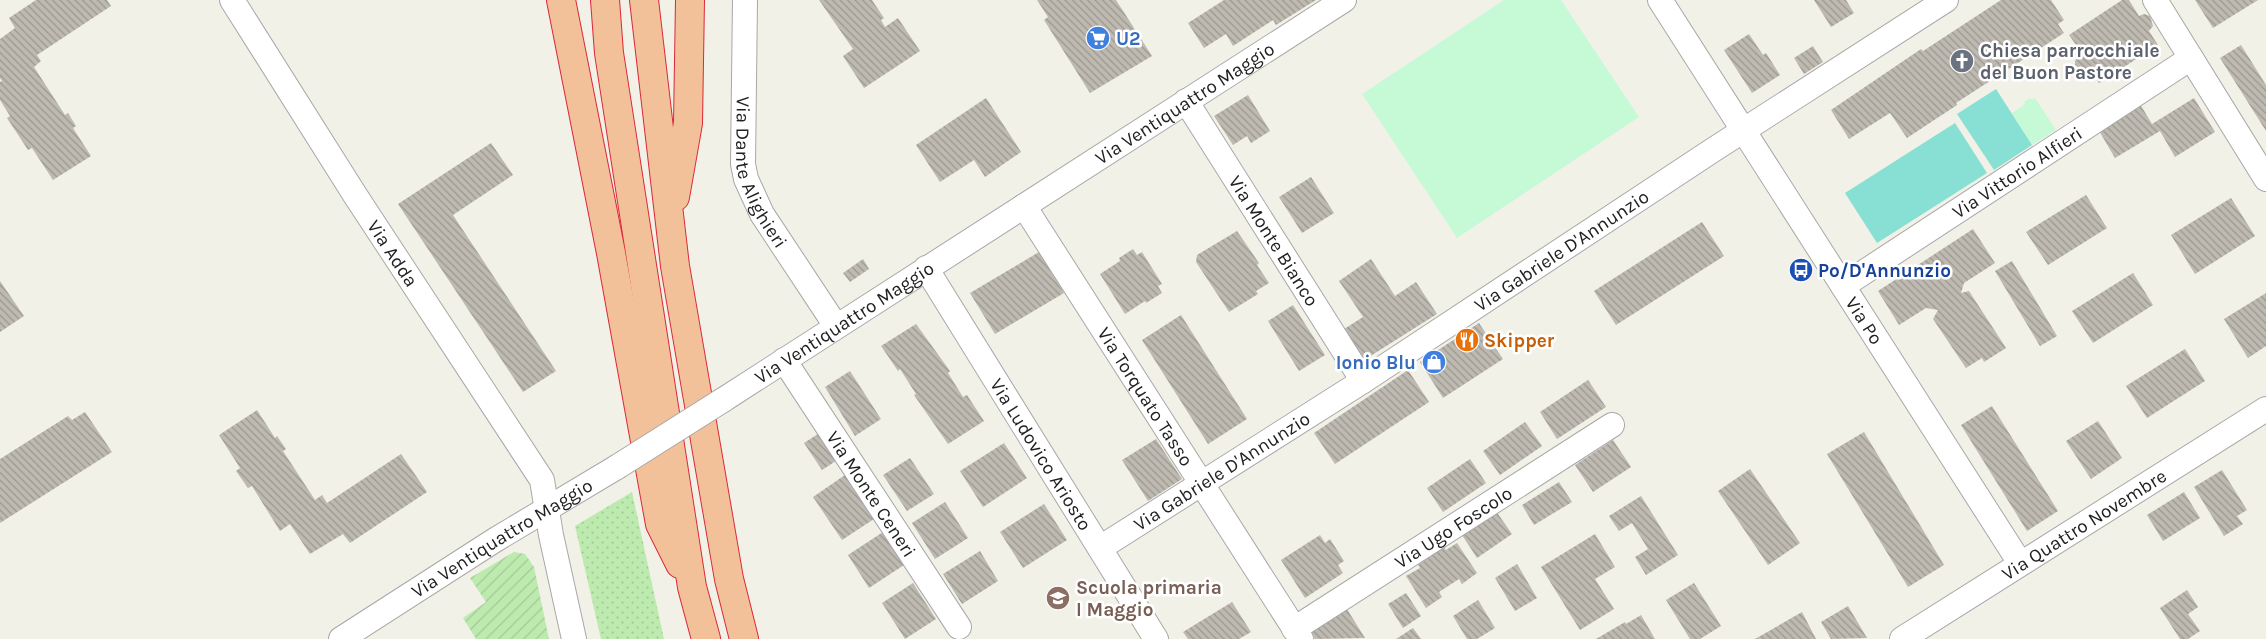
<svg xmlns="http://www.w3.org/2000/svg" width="2266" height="639" viewBox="0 0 2266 639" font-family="Karla,sans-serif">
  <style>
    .grass { fill: url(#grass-dots) }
    .park { fill: #c6fad7 }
    .garden { fill: url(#garden-furrows) }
    .pitch { fill: #87e0d3 }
    .building { fill: url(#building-back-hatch) }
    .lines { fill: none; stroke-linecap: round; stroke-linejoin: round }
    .minor-casing { stroke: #a8a8a8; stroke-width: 26 }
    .trunk-casing { stroke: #dc283a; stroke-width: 30 }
    .minor { stroke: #fff; stroke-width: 24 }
    .trunk { stroke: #f2c099; stroke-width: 28 }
    .minor-bridge-casing { stroke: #a8a8a8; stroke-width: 26; stroke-linecap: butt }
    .minor-bridge { stroke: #fff; stroke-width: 24 }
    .labels { text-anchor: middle; stroke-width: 5; stroke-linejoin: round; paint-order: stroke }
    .shop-label { font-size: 19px; font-weight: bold; fill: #366cbe; stroke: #fff; text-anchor: start }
    .worship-label { font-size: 19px; font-weight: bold; fill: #5b616d; stroke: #fff; text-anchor: start }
    .street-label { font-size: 19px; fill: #212121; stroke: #fff }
    .transit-label { font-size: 19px; font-weight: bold; fill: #164399; stroke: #fff; text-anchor: start }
    .food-label { font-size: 19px; font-weight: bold; fill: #c56008; stroke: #fff; text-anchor: start }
    .education-label { font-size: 19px; font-weight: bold; fill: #785e54; stroke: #fff; text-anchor: start }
  </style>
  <defs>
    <pattern id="grass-dots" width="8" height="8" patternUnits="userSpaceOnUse" patternTransform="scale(1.25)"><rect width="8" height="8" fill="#bdebaf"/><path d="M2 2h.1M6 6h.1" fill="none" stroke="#a2c996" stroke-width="1.8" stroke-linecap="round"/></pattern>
    <pattern id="garden-furrows" width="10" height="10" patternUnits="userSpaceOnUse" patternTransform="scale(1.25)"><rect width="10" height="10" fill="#bdebaf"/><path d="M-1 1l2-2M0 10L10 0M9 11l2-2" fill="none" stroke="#a2c996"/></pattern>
    <pattern id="building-back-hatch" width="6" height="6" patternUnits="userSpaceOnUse" patternTransform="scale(1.25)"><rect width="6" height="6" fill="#bebab1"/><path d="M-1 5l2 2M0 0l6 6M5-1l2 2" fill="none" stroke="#9a9790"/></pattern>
  </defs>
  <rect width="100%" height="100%" fill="#f1f1e8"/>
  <polygon class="grass" points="632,492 664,639 601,639 575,526"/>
  <g class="park">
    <polygon points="1504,0 1561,0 1639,117 1457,238 1362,94"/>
    <polygon points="2030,98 2032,100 2035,98 2056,130 2032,145 2012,113 2025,104 2024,102"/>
  </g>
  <polygon class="garden" points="514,552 525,554 534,567 549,639 476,639 463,618 486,602 470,578"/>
  <g class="pitch">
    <polygon points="1996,89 2032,145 1994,170 1957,114"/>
    <polygon points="1955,123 1987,173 1877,243 1845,193"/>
  </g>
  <g class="building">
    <polygon points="36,0 107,0 111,6 37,55 41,61 34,67 65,115 68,113 76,126 73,128 91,156 53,180 32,148 28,150 7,118 10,116 0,100 0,82 2,81 0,78 0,39 15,28 9,18"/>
    <polygon points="819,0 872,0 884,18 881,20 885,27 898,18 920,51 864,88 843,56 853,49"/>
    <polygon points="1037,0 1116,0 1152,56 1090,93 1044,20 1048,17"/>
    <polygon points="1224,0 1316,0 1276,25 1273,20 1233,46 1226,34 1204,48 1188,23"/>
    <polygon points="1814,0 1846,0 1854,13 1831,27"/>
    <polygon points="2001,0 2051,0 2064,20 2058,24 2064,33 1956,103 1957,105 1907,138 1890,113 1849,139 1831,110 1921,49 1923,51"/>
    <polygon points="2122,0 2129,0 2139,16 2144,14 2150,16 2153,26 2149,31 2158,45 2099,83 2092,71 2085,72 2075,65 2075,61 2081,52 2069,35"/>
    <polygon points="2195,0 2258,0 2213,28"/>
    <polygon points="1749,34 1763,55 1766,53 1780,75 1752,93 1724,50"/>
    <polygon points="2241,45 2266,85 2266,131 2220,58"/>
    <polygon points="1813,46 1823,62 1804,74 1794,58"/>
    <polygon points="1248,95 1270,131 1251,143 1247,136 1233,145 1214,116"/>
    <polygon points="986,98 1021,152 985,177 974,160 940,182 916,145"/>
    <polygon points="2194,98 2215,132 2175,157 2160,131 2115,158 2098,129 2140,104 2152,124"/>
    <polygon points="491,143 513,175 453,215 556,371 523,392 398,204"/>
    <polygon points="1311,177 1334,213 1302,233 1279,197"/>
    <polygon points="2086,195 2107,228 2048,265 2026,232"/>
    <polygon points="2231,198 2255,236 2195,274 2171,235"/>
    <polygon points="1702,222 1724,256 1616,325 1594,291"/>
    <polygon points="1973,229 1995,263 1964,283 1961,293 1969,291 2006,348 1984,362 1982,358 1966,368 1933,319 1938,310 1926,308 1899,325 1878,291"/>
    <polygon points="1237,231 1259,263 1257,265 1269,283 1256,291 1258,294 1229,312 1196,262 1197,255"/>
    <polygon points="1133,249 1137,255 1142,252 1162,284 1158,286 1162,293 1146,303 1145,301 1125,314 1100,274 1120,261 1119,258"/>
    <polygon points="1039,252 1064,293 995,334 970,293"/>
    <polygon points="863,259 869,269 850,282 843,273"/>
    <polygon points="1371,259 1395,296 1416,282 1437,314 1361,362 1341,331 1363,317 1339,281"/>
    <polygon points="2012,261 2057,336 2040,346 1995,271"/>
    <polygon points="2133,273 2153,305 2093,343 2072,311"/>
    <polygon points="0,281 24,316 0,332"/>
    <polygon points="2266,293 2266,346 2248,358 2224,319"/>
    <polygon points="1293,305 1325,355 1299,371 1268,321"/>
    <polygon points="1181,315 1247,419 1208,444 1142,340"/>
    <polygon points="1479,323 1503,359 1443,398 1420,362"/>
    <polygon points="916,324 950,371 948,373 963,397 967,395 984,421 948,444 914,395 916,394 900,369 898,371 881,346"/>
    <polygon points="2185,349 2205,381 2147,418 2126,386"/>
    <polygon points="1408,370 1429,402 1335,464 1314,433"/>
    <polygon points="850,371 881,419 855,436 825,387"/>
    <polygon points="1588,380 1606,407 1557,439 1540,412"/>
    <polygon points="1992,406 2058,511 2027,531 1961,425"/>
    <polygon points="257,410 275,438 277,436 286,449 283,451 315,500 322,495 327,503 401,454 427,492 350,543 343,534 310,554 290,524 280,531 252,486 248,488 236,471 240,468 219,435"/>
    <polygon points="85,412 112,452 0,523 0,459 68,416 72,420"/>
    <polygon points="2098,421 2122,458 2091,479 2066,441"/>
    <polygon points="1525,422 1542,446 1500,475 1483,451"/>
    <polygon points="821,432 839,459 822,470 804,443"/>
    <polygon points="1864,432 1944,565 1908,587 1827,454"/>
    <polygon points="1156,439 1182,479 1148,501 1122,460"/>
    <polygon points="1613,440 1631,467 1593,492 1575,465"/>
    <polygon points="1004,443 1027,478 983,507 960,471"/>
    <polygon points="910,458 934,494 907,511 883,475"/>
    <polygon points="1470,459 1486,483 1443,512 1427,488"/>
    <polygon points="1750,469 1800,543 1768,565 1718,491"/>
    <polygon points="2222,470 2247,510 2237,516 2243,524 2224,536 2194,487"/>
    <polygon points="845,475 874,519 842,540 813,497"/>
    <polygon points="1559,482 1572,502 1534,525 1522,505"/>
    <polygon points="2184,492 2200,518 2163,541 2147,515"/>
    <polygon points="1641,496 1678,555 1646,575 1635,557 1648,549 1632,523 1619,531 1609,516"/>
    <polygon points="945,502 968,538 935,559 912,523"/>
    <polygon points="1044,504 1067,540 1023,568 1000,532"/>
    <polygon points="1496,511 1512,534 1477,558 1462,535"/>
    <polygon points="883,532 904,565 869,588 848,555"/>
    <polygon points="1595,534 1615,567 1595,579 1614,609 1580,630 1541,567"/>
    <polygon points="1320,535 1325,543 1330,539 1344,561 1338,565 1343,573 1305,598 1281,560"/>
    <polygon points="1457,543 1477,573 1462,584 1459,579 1439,592 1442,597 1426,608 1406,576 1420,568 1418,565 1444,547 1446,550"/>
    <polygon points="980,551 998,581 962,604 943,574"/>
    <polygon points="1517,564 1537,598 1515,611 1495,578"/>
    <polygon points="913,583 936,619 905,639 882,603"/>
    <polygon points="1694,583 1721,626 1700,639 1690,639 1666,600"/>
    <polygon points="2187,590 2198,607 2188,614 2200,631 2188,639 2180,639 2160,608"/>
    <polygon points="1406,593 1421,616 1403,628 1388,604"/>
    <polygon points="1478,600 1495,628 1477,639 1467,639 1453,616"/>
    <polygon points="1232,602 1251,632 1239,639 1188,639 1183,632"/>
    <polygon points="1345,606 1365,638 1315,639 1309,629"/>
    <polygon points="1848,606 1867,638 1831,639 1821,622"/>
    <polygon points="1802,612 1816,639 1755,639"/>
    <polygon points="1641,615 1655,639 1596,639 1625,622 1626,624"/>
    <polygon points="1413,628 1421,639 1396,639"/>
  </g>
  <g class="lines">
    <g class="minor-casing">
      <g id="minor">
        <path id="s1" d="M232,0L355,195L542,480L551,535L574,639"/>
        <path id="s2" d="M745,0L743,164L746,179L762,214L836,326"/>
        <path id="s3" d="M1660,0L2020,563"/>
        <polyline points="2155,0 2266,179"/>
        <path id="s4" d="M1186,101L1363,381"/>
        <path id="s5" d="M1024,206L1301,639"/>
        <path id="s6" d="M926,268L1156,639"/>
        <path id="s7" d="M1843,286L2191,58"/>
        <path id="s8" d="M784,360L959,627"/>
        <path id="s9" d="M723,400L1344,0"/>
        <path id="s10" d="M1100,548L1363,381L1713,150L1946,0"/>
        <path id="s11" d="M1294,629L1612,425"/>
        <path id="s12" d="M341,639L495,540L617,467"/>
        <path id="s13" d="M1902,639L2266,409"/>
      </g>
    </g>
    <g class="trunk-casing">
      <g id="trunk">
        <polyline points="561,0 611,253 660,524 680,564"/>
        <polyline points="605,0 609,53 692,587 706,639"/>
        <polyline points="644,0 675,266 729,579 744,639"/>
        <polyline points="675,197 688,123 690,0"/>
      </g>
    </g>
    <use href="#minor" class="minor"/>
    <use href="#trunk" class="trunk"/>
    <g class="minor-bridge-casing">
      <polyline id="minor-bridge" points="617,467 723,400"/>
    </g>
    <use href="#minor-bridge" class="minor-bridge"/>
  </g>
  <defs>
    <g id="supermarket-disc" transform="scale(1.25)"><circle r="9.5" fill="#3f7fe0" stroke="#fff"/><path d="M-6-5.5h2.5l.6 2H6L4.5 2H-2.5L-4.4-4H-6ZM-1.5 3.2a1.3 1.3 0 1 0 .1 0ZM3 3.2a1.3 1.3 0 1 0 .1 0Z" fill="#fff"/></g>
    <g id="church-disc" transform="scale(1.25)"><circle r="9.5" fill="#6b7280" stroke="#fff"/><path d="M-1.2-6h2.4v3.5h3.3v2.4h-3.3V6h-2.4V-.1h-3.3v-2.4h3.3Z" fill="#fff"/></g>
    <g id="bus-disc" transform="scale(1.25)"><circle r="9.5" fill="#1a4fb4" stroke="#fff"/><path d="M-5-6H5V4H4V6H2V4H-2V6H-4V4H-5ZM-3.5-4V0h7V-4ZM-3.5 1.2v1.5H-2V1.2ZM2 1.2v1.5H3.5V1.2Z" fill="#fff"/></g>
    <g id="restaurant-disc" transform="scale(1.25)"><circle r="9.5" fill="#e8710a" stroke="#fff"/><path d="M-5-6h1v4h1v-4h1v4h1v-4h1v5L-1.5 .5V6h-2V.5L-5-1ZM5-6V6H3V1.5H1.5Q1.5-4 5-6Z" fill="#fff"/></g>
    <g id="shop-disc" transform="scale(1.25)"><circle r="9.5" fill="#3f7fe0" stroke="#fff"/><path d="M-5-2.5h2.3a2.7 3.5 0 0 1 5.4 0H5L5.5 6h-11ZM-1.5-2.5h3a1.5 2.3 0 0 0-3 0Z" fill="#fff"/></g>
    <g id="school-disc" transform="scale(1.25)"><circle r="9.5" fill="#8d6e63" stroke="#fff"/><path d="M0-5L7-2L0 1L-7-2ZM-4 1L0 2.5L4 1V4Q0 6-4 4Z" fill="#fff"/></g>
  </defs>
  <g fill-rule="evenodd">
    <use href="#supermarket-disc" x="1098" y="38"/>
    <use href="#church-disc" x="1962" y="61"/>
    <use href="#bus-disc" x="1801" y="270"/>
    <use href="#restaurant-disc" x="1467" y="340"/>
    <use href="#shop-disc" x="1434" y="362"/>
    <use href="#school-disc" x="1058" y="598"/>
  </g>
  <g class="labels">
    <g class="shop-label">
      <text x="1116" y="45">U2</text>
      <text x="1416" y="369" text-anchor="end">Ionio Blu</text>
    </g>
    <g class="worship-label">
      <text x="1980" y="57">Chiesa parrocchiale<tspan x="1980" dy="22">del Buon Pastore</tspan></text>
    </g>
    <g class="street-label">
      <text dy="7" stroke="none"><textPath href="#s9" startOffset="549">Via Ventiquattro Maggio</textPath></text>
      <text dy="7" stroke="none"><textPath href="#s2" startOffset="176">Via Dante Alighieri</textPath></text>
      <text dy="7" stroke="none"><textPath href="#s7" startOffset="208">Via Vittorio Alfieri</textPath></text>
      <text dy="7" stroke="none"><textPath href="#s4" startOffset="165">Via Monte Bianco</textPath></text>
      <text dy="7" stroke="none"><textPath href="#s10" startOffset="549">Via Gabriele D'Annunzio</textPath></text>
      <text dy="7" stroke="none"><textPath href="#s1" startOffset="300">Via Adda</textPath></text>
      <text dy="7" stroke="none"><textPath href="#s3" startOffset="380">Via Po</textPath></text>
      <text dy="7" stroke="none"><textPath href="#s9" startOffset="144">Via Ventiquattro Maggio</textPath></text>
      <text dy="7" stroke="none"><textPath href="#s5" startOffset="226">Via Torquato Tasso</textPath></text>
      <text dy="7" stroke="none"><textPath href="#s6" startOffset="219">Via Ludovico Ariosto</textPath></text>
      <text dy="7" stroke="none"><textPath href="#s10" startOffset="144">Via Gabriele D'Annunzio</textPath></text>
      <text dy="7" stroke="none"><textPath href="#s8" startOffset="160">Via Monte Ceneri</textPath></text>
      <text dy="7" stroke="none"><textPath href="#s13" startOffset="215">Via Quattro Novembre</textPath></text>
      <text dy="7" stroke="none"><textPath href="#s11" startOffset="189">Via Ugo Foscolo</textPath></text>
      <text dy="7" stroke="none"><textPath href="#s12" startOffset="190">Via Ventiquattro Maggio</textPath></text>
    </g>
    <g class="transit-label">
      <text x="1818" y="277">Po/D'Annunzio</text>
    </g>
    <g class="food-label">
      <text x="1484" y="347">Skipper</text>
    </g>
    <g class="education-label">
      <text x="1076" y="594">Scuola primaria<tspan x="1076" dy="22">I Maggio</tspan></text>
    </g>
  </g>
</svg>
